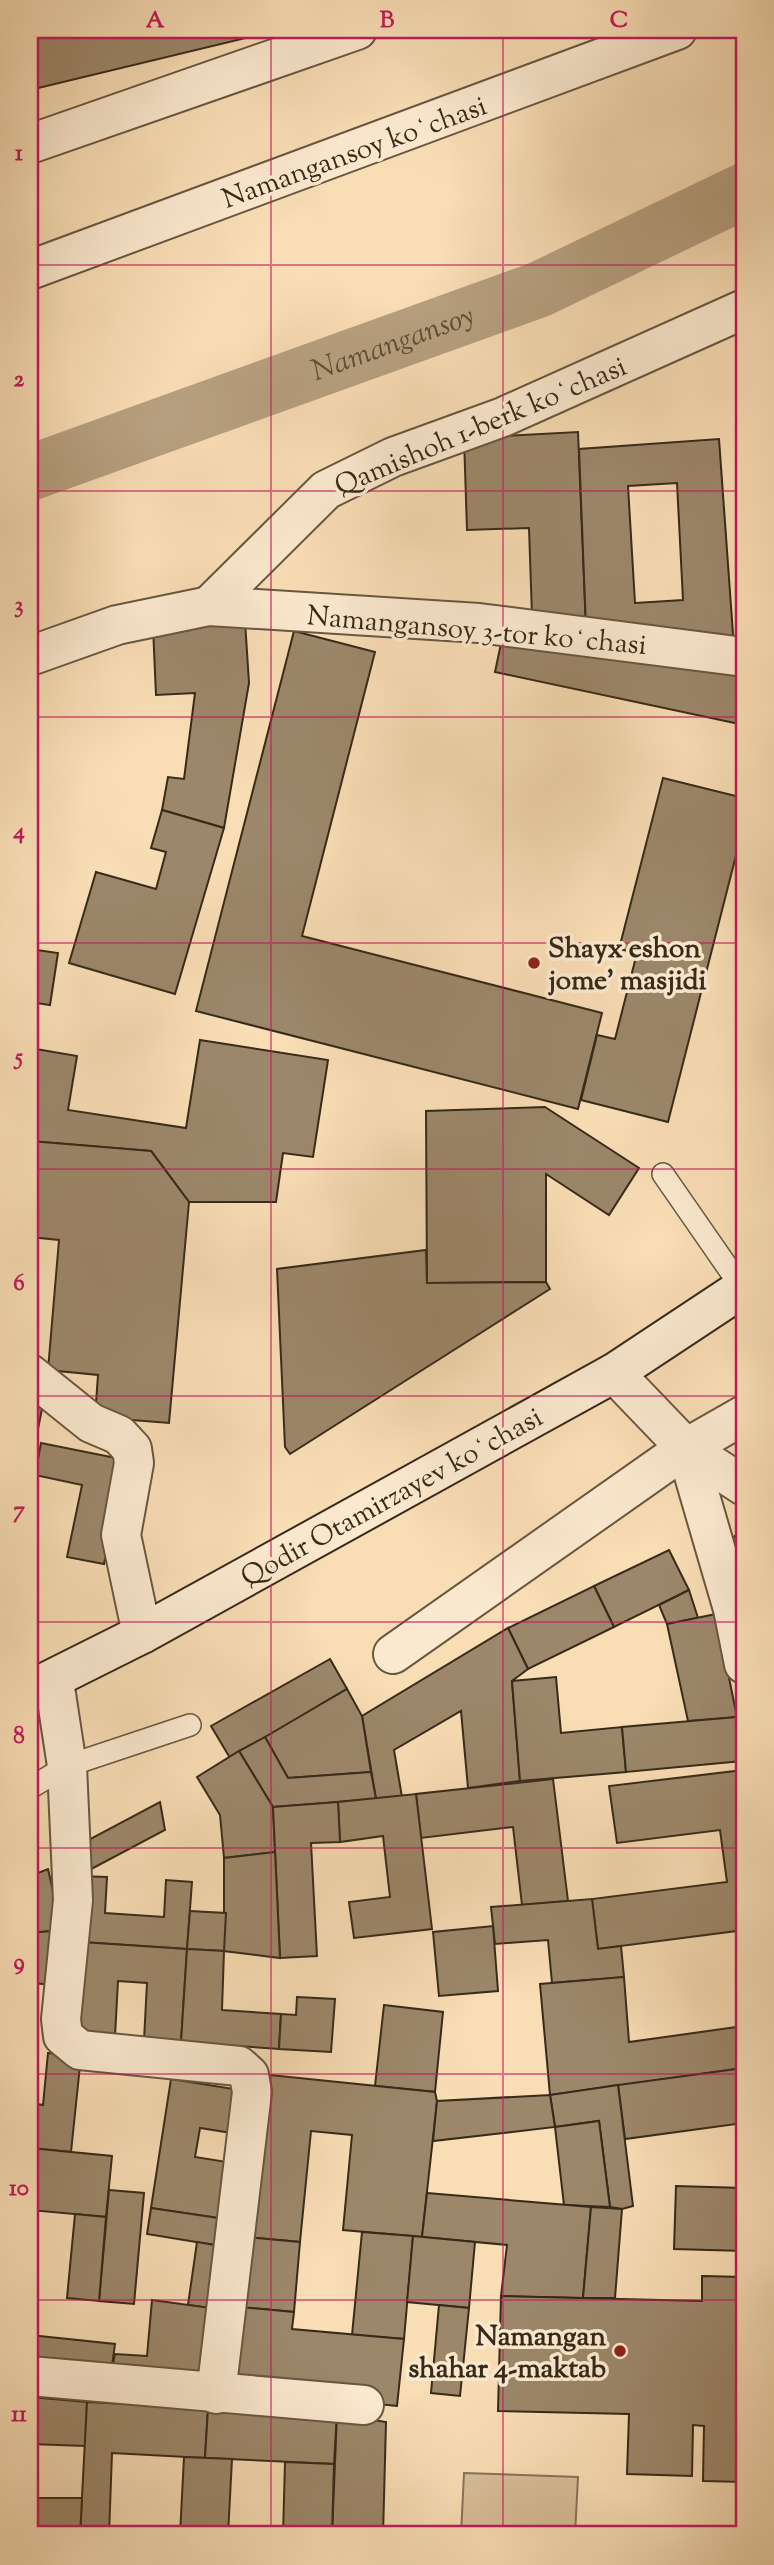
<svg xmlns="http://www.w3.org/2000/svg" width="774" height="2565" viewBox="0 0 774 2565" font-family="'Sorts Mill Goudy',serif">
  <style>
    .green { fill: #d8bf9a; stroke: #88745a; stroke-width: 2 }
    .lines { fill: none; stroke-linecap: round; stroke-linejoin: round }
    .canal { stroke: #b7a080; stroke-width: 56 }
    .building { fill: #9c876a; stroke: #372a19; stroke-width: 2; fill-rule: evenodd }
    .service-casing { stroke: #685740; stroke-width: 24 }
    .minor-casing { stroke: #685740; stroke-width: 42 }
    .tertiary-casing { stroke: #685740; stroke-width: 42 }
    .secondary-casing { stroke: #372a19; stroke-width: 42 }
    .service { stroke: #fbe9cf; stroke-width: 21 }
    .minor { stroke: #fbe9cf; stroke-width: 38 }
    .tertiary { stroke: #fbe9cf; stroke-width: 38 }
    .secondary { stroke: #fbe9cf; stroke-width: 38 }
    .grid { fill: none; stroke: #c2185b; stroke-width: 2; stroke-opacity: 0.55 }
    .poi-dot { fill: #8f2418; stroke: #fbe9cf; stroke-width: 2.5 }
    .labels { text-anchor: middle; stroke-width: 7; stroke-linejoin: round; paint-order: stroke }
    .street-label { font-size: 28px; fill: #372a19; stroke: #fbe9cf }
    .poi-label { font-size: 28px; font-weight: bold; fill: #372a19; stroke: #fbe9cf; text-anchor: start }
    .water-label { font-size: 30px; font-style: italic; fill: #5d4d38; stroke: #fbe9cf }
    .neatline { fill: none; stroke: #c2185b; stroke-width: 2.5 }
    .grid-label { font-size: 23px; text-anchor: middle; font-weight: bold; fill: #c2185b }
  </style>
  <rect width="100%" height="100%" fill="#f9ddb5"/>
  <filter id="stains"><feTurbulence type="fractalNoise" baseFrequency=".00286" numOctaves="4"/><feColorMatrix values="0 0 0 0 .2 0 0 0 0 .09 0 0 0 0 .02 0 0 0 .5 -.17"/></filter>
  <radialGradient id="worn" r=".72"><stop offset=".6" stop-color="#630" stop-opacity="0"/><stop offset="1" stop-color="#630" stop-opacity=".3"/></radialGradient>
  <polygon class="green" points="464,2473 578,2477 575,2535 461,2535"/>
  <g class="lines">
    <path class="canal" id="s1" d="M30,473L538,290L744,191"/>
  </g>
  <g class="building">
    <polygon points="70,30 279,30 30,90 30,39"/>
    <polygon points="578,432 586,628 532,616 529,528 467,530 464,438"/>
    <path d="M719,439L734,648L586,628L579,449ZM677,483L683,600L635,603L628,486Z"/>
    <polygon points="245,621 249,683 224,828 162,810 168,777 184,779 195,693 156,695 153,627"/>
    <polygon points="294,631 375,652 302,936 602,1013 578,1109 196,1011"/>
    <polygon points="503,634 744,661 744,725 495,672"/>
    <polygon points="663,778 744,798 744,824 668,1122 581,1100 597,1035 615,1039 637,953 619,949"/>
    <polygon points="162,810 224,828 175,994 69,963 96,872 156,889 166,852 151,848"/>
    <polygon points="30,949 58,953 50,1005 30,1002"/>
    <polygon points="200,1040 328,1060 313,1157 283,1153 276,1202 189,1202 151,1151 30,1141 30,1048 77,1056 68,1110 186,1128"/>
    <polygon points="545,1107 639,1168 609,1215 546,1174 546,1282 427,1283 426,1111"/>
    <polygon points="30,1141 151,1151 189,1202 169,1423 95,1417 98,1375 48,1370 59,1240 30,1237"/>
    <polygon points="426,1250 427,1283 546,1282 550,1289 290,1454 285,1447 277,1269"/>
    <polygon points="30,1387 44,1399 30,1469"/>
    <polygon points="41,1443 126,1460 104,1564 67,1557 82,1485 35,1475"/>
    <polygon points="742,1528 744,1532 744,1596 726,1546"/>
    <polygon points="669,1550 689,1590 614,1627 594,1586"/>
    <polygon points="594,1586 614,1627 528,1669 508,1628"/>
    <polygon points="689,1590 698,1618 667,1624 659,1605"/>
    <polygon points="716,1614 737,1717 688,1721 667,1624"/>
    <polygon points="508,1628 528,1669 512,1681 520,1781 468,1788 461,1711 394,1750 402,1797 376,1799 362,1716"/>
    <polygon points="330,1659 347,1689 230,1758 211,1726"/>
    <polygon points="556,1677 561,1733 622,1727 626,1772 520,1781 512,1681"/>
    <polygon points="347,1689 362,1716 371,1772 288,1778 265,1737"/>
    <polygon points="737,1717 742,1761 626,1772 622,1727"/>
    <polygon points="265,1737 288,1778 371,1772 376,1799 273,1807 239,1751"/>
    <polygon points="239,1751 273,1807 275,1852 224,1858 220,1815 197,1777"/>
    <polygon points="744,1770 744,1930 598,1949 592,1899 727,1882 720,1830 617,1843 609,1786"/>
    <polygon points="553,1779 568,1901 522,1905 513,1827 421,1838 416,1794"/>
    <polygon points="416,1794 432,1929 354,1938 349,1902 390,1897 383,1836 340,1842 338,1802"/>
    <polygon points="160,1802 165,1830 78,1876 77,1846"/>
    <polygon points="338,1802 340,1842 311,1843 317,1956 280,1958 273,1807"/>
    <polygon points="275,1852 280,1958 224,1951 224,1858"/>
    <polygon points="48,1869 62,1930 30,1933 30,1876"/>
    <polygon points="78,1876 107,1877 105,1913 164,1917 166,1880 192,1882 187,1949 81,1942"/>
    <polygon points="592,1899 598,1949 621,1946 624,1977 552,1983 548,1940 495,1944 491,1907"/>
    <polygon points="190,1911 226,1913 224,1951 187,1949"/>
    <polygon points="493,1926 498,1991 439,1996 433,1932"/>
    <polygon points="62,1930 57,1985 30,1983 30,1933"/>
    <polygon points="81,1942 187,1949 181,2042 144,2040 147,1983 118,1981 115,2036 75,2034"/>
    <polygon points="187,1949 224,1951 222,2010 281,2014 279,2049 181,2042"/>
    <polygon points="624,1977 629,2042 744,2026 744,2068 550,2095 540,1984"/>
    <polygon points="297,1997 335,1999 331,2052 279,2049 281,2014 296,2015"/>
    <polygon points="384,2005 443,2012 435,2092 375,2086"/>
    <polygon points="48,2053 81,2056 71,2152 30,2148 30,2103 43,2105"/>
    <polygon points="744,2068 744,2123 625,2139 618,2085"/>
    <polygon points="260,2074 435,2092 437,2101 422,2237 343,2230 352,2135 311,2131 300,2242 245,2237"/>
    <polygon points="171,2079 240,2090 232,2133 200,2128 195,2157 233,2163 225,2219 151,2208"/>
    <polygon points="618,2085 633,2206 622,2209 610,2207 599,2121 555,2127 550,2095"/>
    <polygon points="550,2095 555,2127 433,2141 437,2101"/>
    <polygon points="599,2121 610,2207 564,2205 555,2127"/>
    <polygon points="30,2148 112,2156 106,2217 31,2210 30,2227"/>
    <polygon points="676,2186 744,2188 744,2251 674,2249"/>
    <polygon points="109,2190 144,2193 134,2304 99,2301"/>
    <polygon points="427,2193 591,2207 583,2298 501,2296 507,2245 422,2237"/>
    <polygon points="591,2207 622,2209 615,2298 583,2298"/>
    <polygon points="151,2208 225,2219 221,2246 147,2234"/>
    <polygon points="75,2214 106,2217 99,2301 67,2298"/>
    <polygon points="362,2232 413,2236 404,2339 352,2335"/>
    <polygon points="413,2236 475,2242 469,2308 407,2302"/>
    <polygon points="245,2237 300,2242 294,2312 239,2307"/>
    <polygon points="197,2242 221,2246 211,2308 188,2305"/>
    <polygon points="702,2276 744,2277 744,2482 703,2481 704,2426 693,2425 692,2476 627,2474 629,2414 498,2411 501,2296 702,2301"/>
    <polygon points="152,2300 211,2308 203,2382 111,2373 115,2354 147,2356"/>
    <polygon points="439,2305 469,2308 460,2396 431,2393"/>
    <polygon points="239,2307 294,2312 292,2329 404,2339 397,2406 230,2390"/>
    <polygon points="30,2335 115,2344 111,2373 30,2367"/>
    <polygon points="30,2397 87,2402 86,2446 30,2444"/>
    <polygon points="87,2402 208,2408 205,2458 112,2453 109,2535 80,2535"/>
    <polygon points="208,2408 337,2414 334,2464 205,2458"/>
    <polygon points="337,2414 386,2422 383,2535 332,2535"/>
    <polygon points="184,2457 232,2459 228,2535 180,2535"/>
    <polygon points="285,2462 334,2464 332,2535 283,2535"/>
    <polygon points="30,2498 82,2498 80,2535 32,2535"/>
  </g>
  <g class="lines">
    <g class="service-casing">
      <g id="service">
        <polyline points="663,1174 742,1288"/>
        <polyline points="30,1788 67,1766 190,1725"/>
      </g>
    </g>
    <g class="minor-casing">
      <g id="minor">
        <polyline points="30,144 357,30"/>
        <polyline points="209,606 326,490 393,457 503,417 744,309"/>
        <polyline points="30,656 117,625 209,606 479,623 744,657"/>
        <polyline points="614,1373 686,1448 744,1486"/>
        <polyline points="30,1374 91,1423 119,1435 132,1449 134,1463 121,1535 142,1634"/>
        <polyline points="686,1448 733,1609 744,1664"/>
        <polyline points="393,1654 686,1448 744,1415"/>
        <polyline points="54,1681 67,1766 73,1900 61,2019 63,2036 80,2050 239,2066 249,2075 252,2092 216,2394"/>
        <polyline points="30,2376 364,2405"/>
      </g>
    </g>
    <g class="tertiary-casing">
      <polyline id="tertiary" points="30,270 677,30"/>
    </g>
    <g class="secondary-casing">
      <polyline id="secondary" points="30,1690 142,1634 614,1373 744,1287"/>
    </g>
    <use href="#service" class="service"/>
    <use href="#minor" class="minor"/>
    <use href="#tertiary" class="tertiary"/>
    <use href="#secondary" class="secondary"/>
  </g>
  <path class="grid" d="M271,30V2535M503,30V2535M30,265H744M30,491H744M30,717H744M30,943H744M30,1169H744M30,1396H744M30,1622H744M30,1848H744M30,2074H744M30,2300H744"/>
  <g class="poi-dot">
    <circle cx="534" cy="963" r="7"/>
    <circle cx="620" cy="2351" r="7"/>
  </g>
  <g class="labels">
    <g class="street-label">
      <text transform="translate(354 151) rotate(-20)" y="10">Namangansoy koʻchasi</text>
      <text transform="translate(480 425) rotate(-23)" y="10">Qamishoh 1-berk koʻchasi</text>
      <text transform="translate(477 629) rotate(5)" y="10">Namangansoy 3-tor koʻchasi</text>
      <text transform="translate(391 1496) rotate(-29)" y="10">Qodir Otamirzayev koʻchasi</text>
    </g>
    <g class="poi-label">
      <text x="548" y="957">Shayx eshon<tspan x="548" dy="32">jome’ masjidi</tspan></text>
      <text x="606" y="2345" text-anchor="end">Namangan<tspan x="606" dy="32">shahar 4-maktab</tspan></text>
    </g>
    <g class="water-label">
      <text dy="10" stroke="none"><textPath href="#s1" startOffset="385">Namangansoy</textPath></text>
    </g>
  </g>
  <rect width="774" height="2565" fill="none" stroke="#f9ddb5" stroke-width="77"/>
  <rect x="38" y="38" width="698" height="2488" class="neatline"/>
  <g class="grid-label">
    <text x="155" y="27">A</text>
    <text x="387" y="27">B</text>
    <text x="619" y="27">C</text>
    <text x="19" y="160">1</text>
    <text x="19" y="386">2</text>
    <text x="19" y="612">3</text>
    <text x="19" y="838">4</text>
    <text x="19" y="1064">5</text>
    <text x="19" y="1290">6</text>
    <text x="19" y="1517">7</text>
    <text x="19" y="1743">8</text>
    <text x="19" y="1969">9</text>
    <text x="19" y="2195">10</text>
    <text x="19" y="2421">11</text>
  </g>
  <rect width="100%" height="100%" filter="url(#stains)"/>
  <rect width="100%" height="100%" fill="url(#worn)"/>
</svg>
